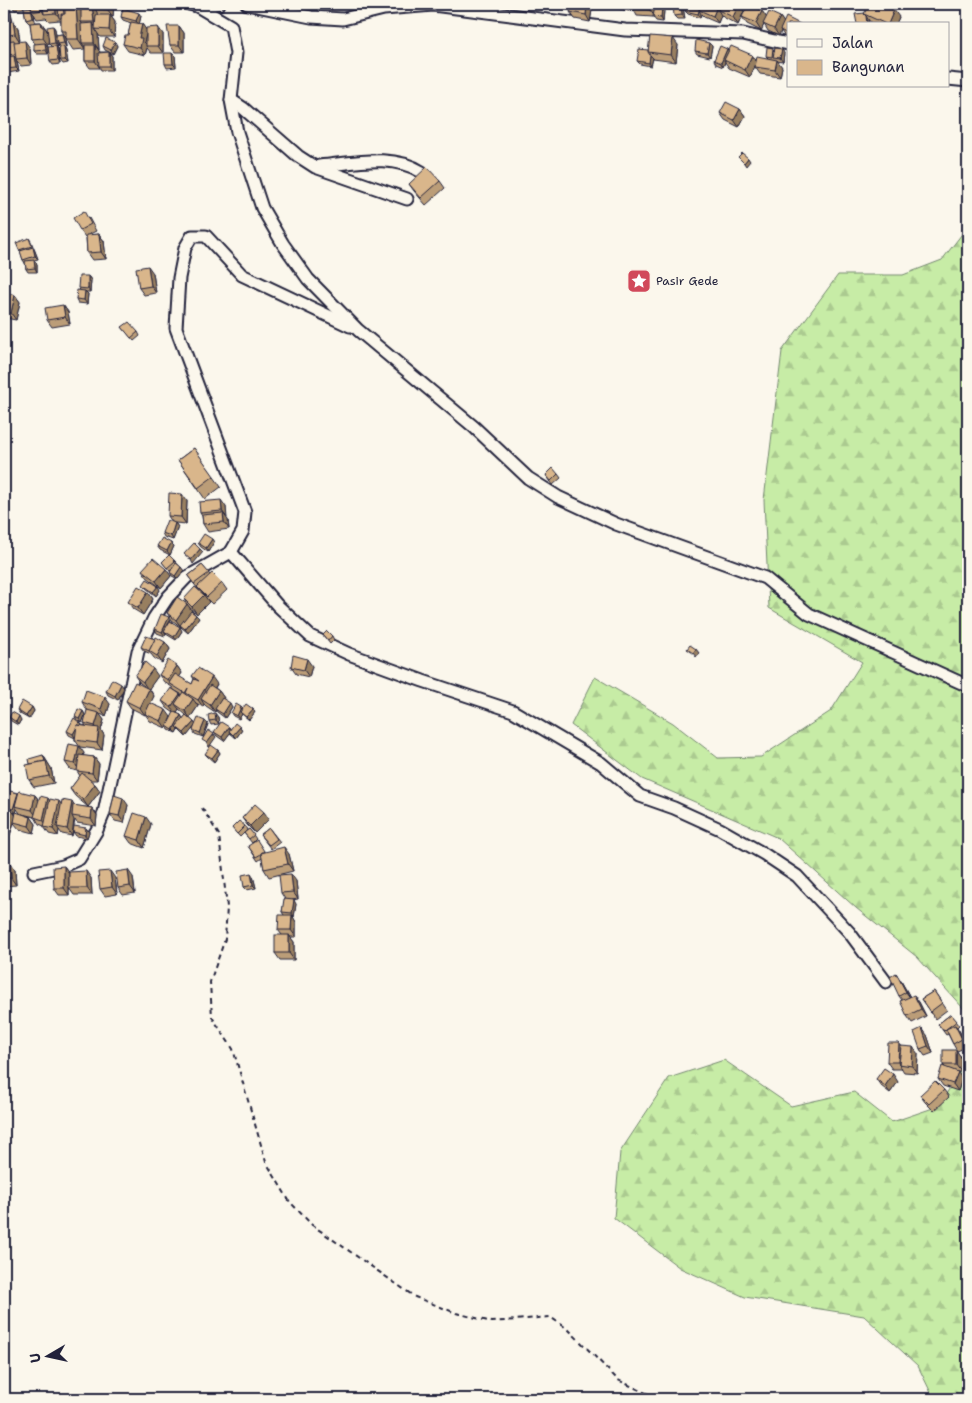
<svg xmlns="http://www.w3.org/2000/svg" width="972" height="1403" viewBox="0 0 972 1403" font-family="'Shantell Sans',sans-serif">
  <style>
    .forest { fill: url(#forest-firs); stroke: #748770 }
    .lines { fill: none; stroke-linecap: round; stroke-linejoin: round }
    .minor-casing { stroke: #22223b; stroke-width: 15 }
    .path { stroke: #22223b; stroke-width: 2; stroke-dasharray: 5 4; stroke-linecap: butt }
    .minor { stroke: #fbf7ec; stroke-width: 11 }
    .wall { fill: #bb9d78; stroke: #22223b; fill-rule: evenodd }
    .shaded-wall { fill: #987f61; stroke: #22223b }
    .building { fill: #d9b68b; stroke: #22223b }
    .labels { text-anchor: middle; stroke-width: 5; stroke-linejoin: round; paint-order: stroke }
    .poi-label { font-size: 12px; fill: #22223b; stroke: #fbf7ec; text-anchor: start }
  </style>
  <defs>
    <pattern id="forest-firs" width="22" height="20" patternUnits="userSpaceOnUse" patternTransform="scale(1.25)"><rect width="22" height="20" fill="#c7eca6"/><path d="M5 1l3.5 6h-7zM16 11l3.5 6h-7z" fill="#abca90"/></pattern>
  </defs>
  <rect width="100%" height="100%" fill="#fbf7ec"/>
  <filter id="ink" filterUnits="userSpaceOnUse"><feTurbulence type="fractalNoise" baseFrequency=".02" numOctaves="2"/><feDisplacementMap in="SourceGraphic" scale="10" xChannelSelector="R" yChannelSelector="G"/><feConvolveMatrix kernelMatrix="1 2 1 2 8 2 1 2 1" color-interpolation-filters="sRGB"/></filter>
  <g filter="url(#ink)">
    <g class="forest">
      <polygon points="968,226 968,1028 963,1008 917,957 856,908 778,838 642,779 571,725 595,677 673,723 718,758 761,757 831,711 862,662 769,608 764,500 782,351 838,275 903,275 942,260"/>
      <polygon points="968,1057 968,1399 934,1399 918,1366 864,1316 745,1297 680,1268 614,1218 620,1152 669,1078 724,1060 791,1106 854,1092 892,1122 939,1106"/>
    </g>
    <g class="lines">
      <g class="minor-casing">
        <g id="minor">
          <polyline points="189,4 197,6 219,4"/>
          <polyline points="247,4 311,17 343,19 384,9 433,5 625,30 743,34 788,44"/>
          <polyline points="197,6 231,26 236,53 231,100 237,132 262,208 283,244 308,279 358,330 474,427 528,478 558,497 616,524 765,578 809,614 968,686"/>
          <polyline points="948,79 968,81"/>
          <polyline points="231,100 243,108 298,156 315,167 407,199"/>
          <path d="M319,166C354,163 392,153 422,172"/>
          <polyline points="231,552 277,605 310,636 349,654 423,681 513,711 601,763 640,796 674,808 720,829 764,854 797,876 849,932 886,982"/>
          <polyline points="34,872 63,866 79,859 97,830 104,813 138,651 154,618 168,597 187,577 231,552 243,531 245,512 176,328 179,278 185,248 192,236 206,236 242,275 350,326"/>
        </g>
      </g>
      <polyline class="path" points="202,808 219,835 227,907 225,939 210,982 212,1017 233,1049 266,1162 290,1202 312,1225 415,1297 456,1313 492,1322 550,1317 568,1329 618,1380 659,1399"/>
      <use href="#minor" class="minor"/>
    </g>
    <g class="wall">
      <polygon points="4,4 7,4 10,8 13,21 18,28 20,41 30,48 31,65 21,66 17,61 19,71 8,73 5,69 7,57 5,55 4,41"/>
      <polygon points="23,4 24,8 32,8 31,4 59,4 59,7 65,9 93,4 95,7 114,4 113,17 111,17 115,22 114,37 100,37 98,34 99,50 98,50 100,52 109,52 112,56 112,70 101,70 100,68 90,68 85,61 85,49 73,50 61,31 61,22 60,20 49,21 46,18 37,19 34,14 35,22 41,22 46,29 48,32 53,26 55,29 56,35 62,34 65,38 66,47 60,48 58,45 58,47 57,47 58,49 60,64 53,65 50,61 51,46 49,44 48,38 48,45 47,45 48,47 48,54 37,54 34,51 35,44 32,39 30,23 29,23 26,20 24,8 15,10 12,6"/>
      <polygon points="609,4 630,4 629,11 611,7"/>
      <polygon points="633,4 656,4 656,6 664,10 663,22 656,21 653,17 637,16 633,8"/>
      <polygon points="701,4 738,4 744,11 738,25 723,17 721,15 718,23 704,17 701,14 700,18 688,14 685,11 701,5"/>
      <polygon points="683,7 685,19 677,19 674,16"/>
      <polygon points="592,10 590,22 575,19 570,12"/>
      <polygon points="762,11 766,17 780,17 784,23 788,24 788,38 785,37 781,31 779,36 768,31 764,24 761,31 747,24 742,17"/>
      <polygon points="865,13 899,17 896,24 876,24 869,21 868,19 857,24"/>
      <polygon points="141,16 139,24 142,24 146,30 163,34 163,53 151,53 147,48 145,55 128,51 123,44 128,35 131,23 123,20 121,17"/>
      <polygon points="179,26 184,33 184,52 175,52 170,45"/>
      <polygon points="115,42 117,46 113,54 105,50 103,46"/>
      <polygon points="709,43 712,46 710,57 697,54 695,51"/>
      <polygon points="678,45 676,62 653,59 653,58 651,66 640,64 637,61 648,50"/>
      <polygon points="64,47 66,51 68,63 63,64 60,60"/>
      <polygon points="774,50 784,53 783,62 777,61 782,67 780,77 760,74 755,67 755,65 750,77 729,68 725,62 723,67 716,64 714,60 729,51 752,55 756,61 768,58 766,56"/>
      <polygon points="172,53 175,56 176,67 167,68 165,64"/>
      <polygon points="740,109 745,116 739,127 725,120 720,113"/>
      <polygon points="440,181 445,188 426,205 414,191 409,184"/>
      <polygon points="89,218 96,231 88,235 99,234 104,241 106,259 92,260 87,253 86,237 85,237 80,230"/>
      <polygon points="29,238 31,241 38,259 34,260 37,264 37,272 28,272 26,269 25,263 23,260 21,253 19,250"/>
      <polygon points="153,273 156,293 144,295 139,288"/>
      <polygon points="88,276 91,280 90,292 86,292 88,294 87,304 78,303 76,299 80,290 78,288"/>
      <polygon points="4,292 15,295 20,302 16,320 5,318 4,316"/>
      <polygon points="63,305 68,312 70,324 52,327 47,320"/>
      <polygon points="122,327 138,332 140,336 134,341"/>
      <polygon points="194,448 221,487 205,499 178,460"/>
      <polygon points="558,474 561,478 553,485 546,475"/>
      <polygon points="187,501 186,524 175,523 178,527 173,540 164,537 162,533 172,522 168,516"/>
      <polygon points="226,507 226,518 228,520 229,529 208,532 203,524 202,516 200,513"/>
      <polygon points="214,542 208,552 201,547 198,543"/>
      <polygon points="157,546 174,546 170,555 160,550"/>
      <polygon points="175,561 184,571 178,579 172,576 170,572 172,569 170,571 162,562"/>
      <polygon points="202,565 210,575 222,583 227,590 212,604 205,597 209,602 197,614 189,607 192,611 199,618 188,633 181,627 172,620 167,613 186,603 184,599 201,593 188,576"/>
      <polygon points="142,570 171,576 161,588 147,577"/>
      <polygon points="143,585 160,590 156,596 146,588"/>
      <polygon points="148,592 153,599 143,615 133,609 128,602"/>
      <polygon points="169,617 171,621 171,622 182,631 176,640 166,634 165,636 157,633 155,629"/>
      <polygon points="323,635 332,636 334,640 330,644"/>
      <polygon points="165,642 170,649 162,663 154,658 151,654 144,651 141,647"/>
      <path d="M177,666L182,673L179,677L192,684L194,679L192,676L217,684L215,688L219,691L224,698L223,699L232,707L225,718L217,712L216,710L215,712L206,706L204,704L203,707L196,703L198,706L190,718L188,716L195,724L205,721L208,724L203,737L195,734L193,730V728L186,737L178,729L176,733L169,730L167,726L174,713L167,708L162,701L180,694L181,696V694L174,690L172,687L164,682L159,675ZM179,709L186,715L183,719L181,715L176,713Z"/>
      <polygon points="312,666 309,677 296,674 291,667"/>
      <polygon points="135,676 158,676 149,688 154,696 150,703 171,717 166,728 150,721 145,714 145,715 131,708 126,701 144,686 140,683"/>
      <polygon points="124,688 118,700 108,695 106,691"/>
      <polygon points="82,702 110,704 106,716 99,714 104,720 101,730 104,735 102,750 80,747 75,740 75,738 69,735 67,731 77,720 75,717 83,711 85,715 82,723 79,721 82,725 86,726 84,723 88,710 86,709"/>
      <polygon points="32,707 34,711 29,719 20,714 17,710"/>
      <polygon points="242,708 253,709 255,712 249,720 242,714 239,719 233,716 231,713"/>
      <polygon points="9,717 21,720 18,725 11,721"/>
      <polygon points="218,717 219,724 211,725 209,721"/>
      <polygon points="229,727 230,729 242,730 236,738 230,733 224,741 217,736 214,732"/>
      <polygon points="218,750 220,753 214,762 208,757 205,754"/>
      <polygon points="84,753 83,756 94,757 99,764 97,780 89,780 95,784 100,791 88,807 75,796 70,789 80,776 77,771 70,769 65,762"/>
      <polygon points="43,755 51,768 54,783 34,787 29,780 30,764"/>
      <path d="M4,785L6,786L10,792L18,793L35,795L39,800L50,801L61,804L92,808L97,815L96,826L77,823L75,820L72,836L62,834L59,830L58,836L49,834L44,827V826L39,824L35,817L22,814L31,817L36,824L34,833L19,829L14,823L10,835L4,833ZM17,809L20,813L16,815L14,812L16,813Z"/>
      <polygon points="128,805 124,823 115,821 110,814"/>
      <polygon points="242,818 269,819 255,833 247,825"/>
      <polygon points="151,824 144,848 131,843 126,836"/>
      <polygon points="245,826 247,830 240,837 232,828"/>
      <polygon points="86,828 89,832 87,838 76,836 73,832"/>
      <polygon points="269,828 280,842 271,849 260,835"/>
      <polygon points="249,829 256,839 252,843 244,833"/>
      <polygon points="248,846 265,852 289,854 293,871 269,877 264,869 262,858 258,861"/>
      <polygon points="4,863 15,870 16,885 4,886"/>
      <polygon points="64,866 69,873 69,895 59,895 54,888"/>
      <polygon points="253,876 256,888 247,890 244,887"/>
      <polygon points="133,877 135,893 123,895 118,888"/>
      <polygon points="91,878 92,895 74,895 69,888"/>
      <polygon points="115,878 117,894 105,896 100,889"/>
      <polygon points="296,881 298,899 292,900 296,904 294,917 293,917 296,922 296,937 290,937 294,942 294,960 280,960 275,953 282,935 278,930 284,915 282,912 285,899 281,893"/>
      <polygon points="901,981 910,997 919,1002 926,1016 912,1023 907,1016 902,1000 899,996"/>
      <polygon points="934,991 947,1010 935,1019 921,999"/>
      <polygon points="951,1014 959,1025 957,1027 960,1032 967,1047 957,1051 953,1044 948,1034 946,1035 938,1024"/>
      <polygon points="927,1035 933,1053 925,1056 920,1049"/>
      <polygon points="899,1043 901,1046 918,1054 917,1073 904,1072 902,1069 892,1069 887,1062"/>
      <polygon points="956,1050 961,1057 961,1072 957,1072 962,1079 958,1091 943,1086 938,1079 945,1067 943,1065"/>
      <polygon points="876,1079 898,1082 890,1093 881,1086"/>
      <polygon points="944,1090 949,1097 934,1111 925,1102 920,1095"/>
    </g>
    <g class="shaded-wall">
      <polygon points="6,4 7,4 10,8 13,26 8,18"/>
      <polygon points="41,4 45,4 44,14 42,10"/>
      <polygon points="55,4 59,4 61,18 60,18 56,13"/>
      <polygon points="76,4 83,4 81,22 84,26 82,43 85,47 85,49 78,39"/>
      <polygon points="92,4 93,4 97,10 95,9 97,12 99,29 94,22"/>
      <polygon points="109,4 114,4 113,17 108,10"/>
      <polygon points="587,4 592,10 590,22 586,15"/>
      <polygon points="624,4 630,4 629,11"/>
      <polygon points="651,4 656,4 656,5 655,17 650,10"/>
      <polygon points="681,4 683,7 685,19 682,15"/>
      <polygon points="718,4 723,10 718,10 721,15 718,23 713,16"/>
      <polygon points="739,4 744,11 738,25 733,17"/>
      <polygon points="31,7 33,10 32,12 34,14 35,22 33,18"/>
      <polygon points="662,7 664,10 663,22 661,18"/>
      <polygon points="699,10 701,14 700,18 698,14"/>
      <polygon points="894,10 899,17 896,24 888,24"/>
      <polygon points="762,11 767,18 761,31 756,23"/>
      <polygon points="139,13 141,16 139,25 136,21"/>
      <polygon points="110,15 115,22 114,37 109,30"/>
      <polygon points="866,16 868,19 869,24 867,24"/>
      <polygon points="780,17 785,24 780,30 781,31 779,36 774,29"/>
      <polygon points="13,21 18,28 20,42 15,34"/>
      <polygon points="41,22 46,29 47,31 49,34 48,45 43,38"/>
      <polygon points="93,23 97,30 95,29 98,34 99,50 94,43"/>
      <polygon points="142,24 147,31 144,42 147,45 146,46 147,48 145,55 140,48 139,38"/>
      <polygon points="53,26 55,29 58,47 55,43"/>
      <polygon points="179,26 184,33 184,52 179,45"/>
      <polygon points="158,27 163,34 163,53 158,46"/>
      <polygon points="62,34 65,38 66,47 64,43"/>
      <polygon points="673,38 678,45 676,62 671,55"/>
      <polygon points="25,41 30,48 31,65 27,58"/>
      <polygon points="115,42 117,46 113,54 111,50"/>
      <polygon points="45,43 48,47 48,54 46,50"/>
      <polygon points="709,43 712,46 710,57 707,53"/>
      <polygon points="95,45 100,52 100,66 99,66 100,68 95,61"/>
      <polygon points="56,46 58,49 60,64 58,60"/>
      <polygon points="64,47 66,51 68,63 65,60"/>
      <polygon points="727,49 730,53 724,60 725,62 723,67 721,63"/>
      <polygon points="782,49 784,53 783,62 780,58"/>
      <polygon points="109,52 112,56 112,70 109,66"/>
      <polygon points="172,53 175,56 176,67 173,64"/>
      <polygon points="650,55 653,58 651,66 649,63"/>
      <polygon points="752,55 757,62 750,77 745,70"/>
      <polygon points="14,56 17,59 16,59 19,71 16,68"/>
      <polygon points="777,60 782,67 780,77 775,70"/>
      <polygon points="740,109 745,116 739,127 734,120"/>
      <polygon points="748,158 750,161 746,166 744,163"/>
      <polygon points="99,234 104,241 106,259 101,252"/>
      <polygon points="33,247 35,251 38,259 35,256"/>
      <polygon points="34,260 37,264 37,272 35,268"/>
      <polygon points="148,266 153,273 156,293 151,286"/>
      <polygon points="88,276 91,280 90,292 88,289"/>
      <polygon points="85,291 88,294 87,304 84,300"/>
      <polygon points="15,295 20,302 16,320 11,313"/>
      <polygon points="63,305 68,312 70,324 65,317"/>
      <polygon points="182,494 187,501 186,524 181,517"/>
      <polygon points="221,500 226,507 227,518 222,511"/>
      <polygon points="223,513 228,520 229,529 224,522"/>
      <polygon points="175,523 178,527 173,540 171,536"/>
      <polygon points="212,539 214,542 208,552 206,548"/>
      <polygon points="171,543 174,546 170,555 167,551"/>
      <polygon points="200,549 203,552 193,564 191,560"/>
      <polygon points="181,567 184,571 178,579 175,576"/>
      <polygon points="166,569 171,576 161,588 156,581"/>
      <polygon points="158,586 160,590 156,596 153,592"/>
      <polygon points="148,592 153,599 143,615 138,608"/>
      <polygon points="204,595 209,602 197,614 192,607"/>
      <polygon points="187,604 192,611 181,627 176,620"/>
      <polygon points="196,615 199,618 188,633 185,629"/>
      <polygon points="169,617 171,621 166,633 164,631 166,634 165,636 162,632"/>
      <polygon points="180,627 182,631 176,640 174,637"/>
      <polygon points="165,642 170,649 162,663 157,656"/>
      <polygon points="696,649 699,653 696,657 693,653"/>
      <polygon points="307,659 312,666 309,677 304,670"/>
      <polygon points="177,666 182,673 174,686 171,684 168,680"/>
      <polygon points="153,669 158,676 148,690 143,682"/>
      <polygon points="212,677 217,684 206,702 201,699 204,704 203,707 198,700"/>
      <polygon points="121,684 124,688 118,700 115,696"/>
      <polygon points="149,689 154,696 145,715 140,708"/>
      <polygon points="219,691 224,698 216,710 215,709 216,710 215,712 210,705"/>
      <polygon points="180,694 185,701 175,704 179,709 176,714 171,707"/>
      <polygon points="105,697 110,704 106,716 101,709"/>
      <polygon points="193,699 198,706 190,718 185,711"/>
      <polygon points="230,703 232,707 225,718 223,714"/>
      <polygon points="32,707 34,711 29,719 26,716"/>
      <polygon points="241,707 244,710 240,712 242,714 239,719 237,716"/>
      <polygon points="253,709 255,712 249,720 246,717"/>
      <polygon points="166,710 171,717 166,728 161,721"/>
      <polygon points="83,711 85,715 82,723 79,719"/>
      <polygon points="99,713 104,720 101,730 104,735 102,750 97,743 99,731 95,726"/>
      <polygon points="215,713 218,717 219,724 216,720"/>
      <polygon points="181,715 183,719 176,727 178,729 176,733 173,730"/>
      <polygon points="19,716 21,720 18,725 16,722"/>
      <polygon points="205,721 208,724 203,737 200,733"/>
      <polygon points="79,722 82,725 75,738 73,734"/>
      <polygon points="194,722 196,725 186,737 184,733"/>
      <polygon points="229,727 231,731 229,731 230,733 224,741 222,737"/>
      <polygon points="240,727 242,730 236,738 233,735"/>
      <polygon points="214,734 216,737 209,747 207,743"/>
      <polygon points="79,746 84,753 80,771 75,764"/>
      <polygon points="218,750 220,753 214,762 212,758"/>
      <polygon points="43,755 51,768 54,783 49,776"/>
      <polygon points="94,757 99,764 97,780 92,773"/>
      <polygon points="95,784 100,791 88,807 83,800"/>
      <polygon points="6,786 11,793 4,808 4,791"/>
      <polygon points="18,793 15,806 17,809 16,813 13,809"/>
      <polygon points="35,795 40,802 37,817 32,810"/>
      <polygon points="48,798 53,806 48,827 43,820"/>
      <polygon points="123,798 128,805 124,823 119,816"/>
      <polygon points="59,801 64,808 57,827 59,830 58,836 53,829"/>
      <polygon points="72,802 76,809 72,816 74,820 72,836 67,829"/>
      <polygon points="92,808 97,815 96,826 91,819"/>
      <polygon points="11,809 16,816 10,835 5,828"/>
      <polygon points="264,812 269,819 255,833 250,826"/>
      <polygon points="31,817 36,824 34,833 29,826"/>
      <polygon points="146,817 151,824 144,848 139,840"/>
      <polygon points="86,828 89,832 87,838 85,835"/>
      <polygon points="284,847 289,854 293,871 288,864"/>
      <polygon points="10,863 15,870 16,885 11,878"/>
      <polygon points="64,866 69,873 69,895 64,888"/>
      <polygon points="128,870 133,877 135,893 130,886"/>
      <polygon points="86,871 91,878 92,895 87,888"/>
      <polygon points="110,871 115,878 117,894 112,887"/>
      <polygon points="251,873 253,876 256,888 253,885"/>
      <polygon points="291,874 296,881 298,899 293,892"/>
      <polygon points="294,900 296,904 294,917 292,913"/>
      <polygon points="292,915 296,922 296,937 291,930"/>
      <polygon points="289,935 294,942 294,960 289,953"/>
      <polygon points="896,973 901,981 911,999 906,992"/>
      <polygon points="914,995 919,1002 926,1016 921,1009"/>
      <polygon points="955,1025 960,1032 967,1047 962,1039"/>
      <polygon points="922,1028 927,1035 933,1053 928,1046"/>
      <polygon points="899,1043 904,1050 899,1064 902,1069 898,1062"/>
      <polygon points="913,1047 918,1054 917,1073 912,1066"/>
      <polygon points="956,1050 961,1057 961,1072 956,1065"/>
      <polygon points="958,1072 962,1079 958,1091 953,1084"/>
      <polygon points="893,1074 898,1082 890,1093 885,1086"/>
    </g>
    <g class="building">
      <polygon points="4,4 6,4 8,18 4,20"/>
      <polygon points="12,4 22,4 12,6"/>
      <polygon points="31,4 41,4 42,10 32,12"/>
      <polygon points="43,4 55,4 56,13 44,14"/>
      <polygon points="65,4 76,4 78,39 66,39 66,31 61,31 61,14 65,14"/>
      <polygon points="81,4 92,4 94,22 81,22"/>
      <polygon points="95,4 109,4 108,10 95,9"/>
      <polygon points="572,4 587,4 586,15 570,12"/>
      <polygon points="633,4 651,4 650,10 633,8"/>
      <polygon points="673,4 681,4 682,15 674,16"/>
      <polygon points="687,4 701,4 698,14 685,11"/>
      <polygon points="701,4 718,4 713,16 699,10"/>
      <polygon points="721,4 739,4 733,17 718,10"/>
      <polygon points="748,4 762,11 756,23 742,17"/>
      <polygon points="869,4 880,4 894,10 888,24 886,24 864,14"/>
      <polygon points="655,6 662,7 661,18 653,17"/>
      <polygon points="31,7 33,18 26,20 24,8"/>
      <polygon points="58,7 63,7 64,14 61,14 61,18 59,18"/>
      <polygon points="123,8 139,13 136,21 121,17"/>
      <polygon points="769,12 780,17 774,29 763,24"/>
      <polygon points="865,13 864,14 866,16 867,24 857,24 855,14"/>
      <polygon points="96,15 110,15 109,30 95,29"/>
      <polygon points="786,17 800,24 788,24 788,34 780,30"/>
      <polygon points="13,21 15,34 4,36 4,23"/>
      <polygon points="41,22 42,27 44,27 43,38 32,39 30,23"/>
      <polygon points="131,22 142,24 139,38 142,38 140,48 123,44 125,35 128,35"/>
      <polygon points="93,23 94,43 82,43 81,24"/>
      <polygon points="53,26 55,43 49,44 47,27"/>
      <polygon points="167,26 179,26 179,45 170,45"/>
      <polygon points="158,27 158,46 146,46 146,28"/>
      <polygon points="62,34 64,43 57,44 56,35"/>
      <polygon points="650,36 673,38 671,55 648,52"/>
      <polygon points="106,38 115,42 111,50 103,46"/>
      <polygon points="14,40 16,54 5,55 4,41"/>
      <polygon points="696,40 709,43 707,53 695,51"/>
      <polygon points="25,41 27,58 16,59 14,42"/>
      <polygon points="45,43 46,50 34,51 34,44"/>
      <rect x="85" y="45" width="10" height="16"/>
      <polygon points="56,46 58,60 50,61 48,47"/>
      <polygon points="720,46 727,49 721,63 714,60"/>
      <polygon points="731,46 752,55 745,70 724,60"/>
      <polygon points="64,47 65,60 60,60 59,48"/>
      <polygon points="767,47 773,48 772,57 766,56"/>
      <polygon points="775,48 782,49 780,58 773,57"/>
      <polygon points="639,49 648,50 648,52 650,55 649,63 637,61"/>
      <polygon points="109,52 109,66 99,66 98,53"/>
      <polygon points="164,53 172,53 173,64 165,64"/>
      <polygon points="14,56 16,68 5,69 4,57"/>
      <polygon points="757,56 777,60 775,70 755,67"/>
      <polygon points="726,102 740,109 734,120 720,113"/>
      <polygon points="742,153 748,158 744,163 738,157"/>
      <polygon points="427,167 440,181 421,198 409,184"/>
      <polygon points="84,211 91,224 80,230 73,218"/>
      <polygon points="99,234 101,252 87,253 86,235"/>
      <polygon points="29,238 32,246 19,250 16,243"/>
      <polygon points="33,247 35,256 23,260 20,251"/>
      <polygon points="34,260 35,268 26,269 25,261"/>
      <polygon points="148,266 151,286 139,288 136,268"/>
      <polygon points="79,276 88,276 88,289 78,288"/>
      <polygon points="77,290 85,291 84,300 76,299"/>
      <polygon points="4,292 15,295 11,313 4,311"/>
      <polygon points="63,305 65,317 47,320 45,308"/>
      <polygon points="129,322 138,332 131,338 122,327"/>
      <polygon points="194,448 214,476 198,488 178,460"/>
      <polygon points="553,468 558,474 551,481 546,475"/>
      <polygon points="169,493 182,494 181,517 168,516"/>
      <polygon points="221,500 222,511 200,513 199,502"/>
      <polygon points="223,513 224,522 203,524 202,515"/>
      <polygon points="167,520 175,523 171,536 162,533"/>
      <polygon points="204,534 212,539 206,548 198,543"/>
      <polygon points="162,538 171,543 167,551 157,546"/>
      <polygon points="194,543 200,549 191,560 184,554"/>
      <polygon points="169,555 175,561 167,568 162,562"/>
      <polygon points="153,558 166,569 156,581 142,570"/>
      <polygon points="176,563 181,567 175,576 170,572"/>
      <polygon points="202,565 209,573 194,584 188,576"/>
      <polygon points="212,573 222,583 207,597 197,587"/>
      <polygon points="147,579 158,586 153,592 143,585"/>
      <polygon points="138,586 148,592 138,608 128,602"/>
      <polygon points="195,587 204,595 192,607 184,599"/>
      <polygon points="177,597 187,604 176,620 167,613"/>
      <polygon points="191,611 196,615 185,629 180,625"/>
      <polygon points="161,614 169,617 162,632 155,629"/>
      <polygon points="170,621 180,627 174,637 164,631"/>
      <polygon points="327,631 332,636 328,641 323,635"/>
      <polygon points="146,636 155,639 149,651 141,647"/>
      <polygon points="156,637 165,642 157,656 149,651"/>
      <polygon points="690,645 696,649 693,653 687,649"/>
      <polygon points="293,655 307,659 304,670 291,667"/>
      <polygon points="168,660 177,666 168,680 159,675"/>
      <polygon points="145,662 153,669 143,682 135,676"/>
      <polygon points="198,668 212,677 198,700 186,693 188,688 185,693 169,683 175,674 192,684 194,679 199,681 192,676"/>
      <polygon points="112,679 121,684 115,696 106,691"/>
      <polygon points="135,682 149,689 140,708 126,701"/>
      <polygon points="210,685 219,691 210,705 201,699"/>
      <polygon points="171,688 180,694 171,707 162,701"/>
      <polygon points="86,690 105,697 101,709 82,702"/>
      <polygon points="183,692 193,699 185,711 175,704"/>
      <polygon points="222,698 230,703 223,714 215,709"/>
      <polygon points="22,701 32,707 26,716 17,710"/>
      <polygon points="150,703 166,710 161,721 145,714"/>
      <polygon points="236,704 241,707 237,716 231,713"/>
      <polygon points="246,704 253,709 246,717 240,712"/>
      <polygon points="78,709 83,711 79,719 75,717"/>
      <polygon points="87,710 99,713 95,726 84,723"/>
      <polygon points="12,712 19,716 16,722 9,717"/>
      <polygon points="174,712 181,715 173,730 167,726"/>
      <polygon points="215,713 216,720 209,721 208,715"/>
      <polygon points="186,715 194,722 184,733 176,727"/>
      <polygon points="74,718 79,722 78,725 77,725 77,727 73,734 67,731"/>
      <polygon points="198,718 205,721 200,733 193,730"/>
      <polygon points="221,722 229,727 222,737 214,732"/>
      <polygon points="235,723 240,727 233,735 229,731"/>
      <polygon points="77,725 99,728 97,743 75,740"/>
      <polygon points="208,730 214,734 207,743 202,740"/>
      <polygon points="69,744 79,746 75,764 65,762"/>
      <polygon points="211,745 218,750 212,758 205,754"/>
      <polygon points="43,755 45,761 30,764 29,759"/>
      <polygon points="79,755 94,757 92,773 77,771"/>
      <polygon points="46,761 49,776 29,780 26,765"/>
      <polygon points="82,773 95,784 83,800 70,789"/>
      <polygon points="10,791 18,793 13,809 5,807"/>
      <polygon points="19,791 35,795 32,810 15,806"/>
      <polygon points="114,795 123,798 119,816 110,814"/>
      <polygon points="40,796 48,798 43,820 34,817"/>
      <polygon points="50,799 59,801 53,829 44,827"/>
      <polygon points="62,800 72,802 67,829 57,827"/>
      <polygon points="255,804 264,812 250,826 242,818"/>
      <polygon points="73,805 92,808 91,819 72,816"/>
      <polygon points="4,806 11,809 5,828 4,828"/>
      <polygon points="16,812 31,817 29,826 14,822"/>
      <polygon points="134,813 146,817 139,840 126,836"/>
      <polygon points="239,821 245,826 237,834 232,828"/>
      <polygon points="74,826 86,828 85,835 73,832"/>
      <polygon points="269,828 277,839 269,845 260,835"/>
      <polygon points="249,829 254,835 249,839 244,833"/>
      <polygon points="257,840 264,851 261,853 261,854 256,857 248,846"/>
      <polygon points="284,847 288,864 264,869 261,853"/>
      <polygon points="4,863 10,863 11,878 4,878"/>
      <polygon points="64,866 64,888 54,888 53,867"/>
      <polygon points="128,870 130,886 118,888 116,872"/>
      <polygon points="86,871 87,888 69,888 69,872"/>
      <polygon points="110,871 112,887 100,889 98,872"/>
      <polygon points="251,873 253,885 244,887 242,875"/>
      <polygon points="291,874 293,892 281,893 279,875"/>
      <polygon points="284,899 294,900 292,913 282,912"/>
      <polygon points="279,915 292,915 291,930 278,930"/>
      <rect x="275" y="935" width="14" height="18"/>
      <polygon points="896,973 906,992 899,996 890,977"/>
      <polygon points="934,991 942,1003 930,1012 921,999"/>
      <polygon points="914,995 921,1009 907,1016 900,1001"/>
      <polygon points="951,1014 957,1021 946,1029 944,1031 938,1024"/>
      <polygon points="955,1025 962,1039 953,1044 946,1029"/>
      <polygon points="922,1028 928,1046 920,1049 914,1032"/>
      <polygon points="888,1043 899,1043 898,1062 887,1062"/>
      <polygon points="901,1046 913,1047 912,1066 899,1064"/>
      <rect x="943" y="1050" width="13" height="15"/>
      <polygon points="942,1066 958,1072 953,1084 938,1079"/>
      <polygon points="884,1068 893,1074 885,1086 876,1079"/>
      <polygon points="935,1081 944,1090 929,1104 920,1095"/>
    </g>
  </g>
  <defs>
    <g id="sight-square" transform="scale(1.25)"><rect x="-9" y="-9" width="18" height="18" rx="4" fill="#d1495b" stroke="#fbf7ec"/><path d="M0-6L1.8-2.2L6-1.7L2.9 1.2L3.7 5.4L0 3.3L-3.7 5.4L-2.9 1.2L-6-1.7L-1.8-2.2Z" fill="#fff"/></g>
  </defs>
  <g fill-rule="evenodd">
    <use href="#sight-square" x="639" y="281"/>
  </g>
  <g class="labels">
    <g class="poi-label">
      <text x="656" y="285">Pasir Gede</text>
    </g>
  </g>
  <rect width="972" height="1403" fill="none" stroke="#fbf7ec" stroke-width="20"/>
  <rect x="10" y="10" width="952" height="1383" fill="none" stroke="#22223b" stroke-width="2" filter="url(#ink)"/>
  <rect x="787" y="22" width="162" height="65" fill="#fbf7ec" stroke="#a4a2a5"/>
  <rect x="797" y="39" width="25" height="8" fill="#fbf7ec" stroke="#a4a2a5"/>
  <text x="832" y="48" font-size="15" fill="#22223b">Jalan</text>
  <rect x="797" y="60" width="25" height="15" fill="#d9b68b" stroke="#a4a2a5"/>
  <text x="832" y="72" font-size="15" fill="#22223b">Bangunan</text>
  <g transform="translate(48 1356) rotate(261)" stroke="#fbf7ec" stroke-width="4" paint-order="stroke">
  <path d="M0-4L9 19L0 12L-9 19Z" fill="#22223b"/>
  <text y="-8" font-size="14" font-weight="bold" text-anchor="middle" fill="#22223b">U</text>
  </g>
</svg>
